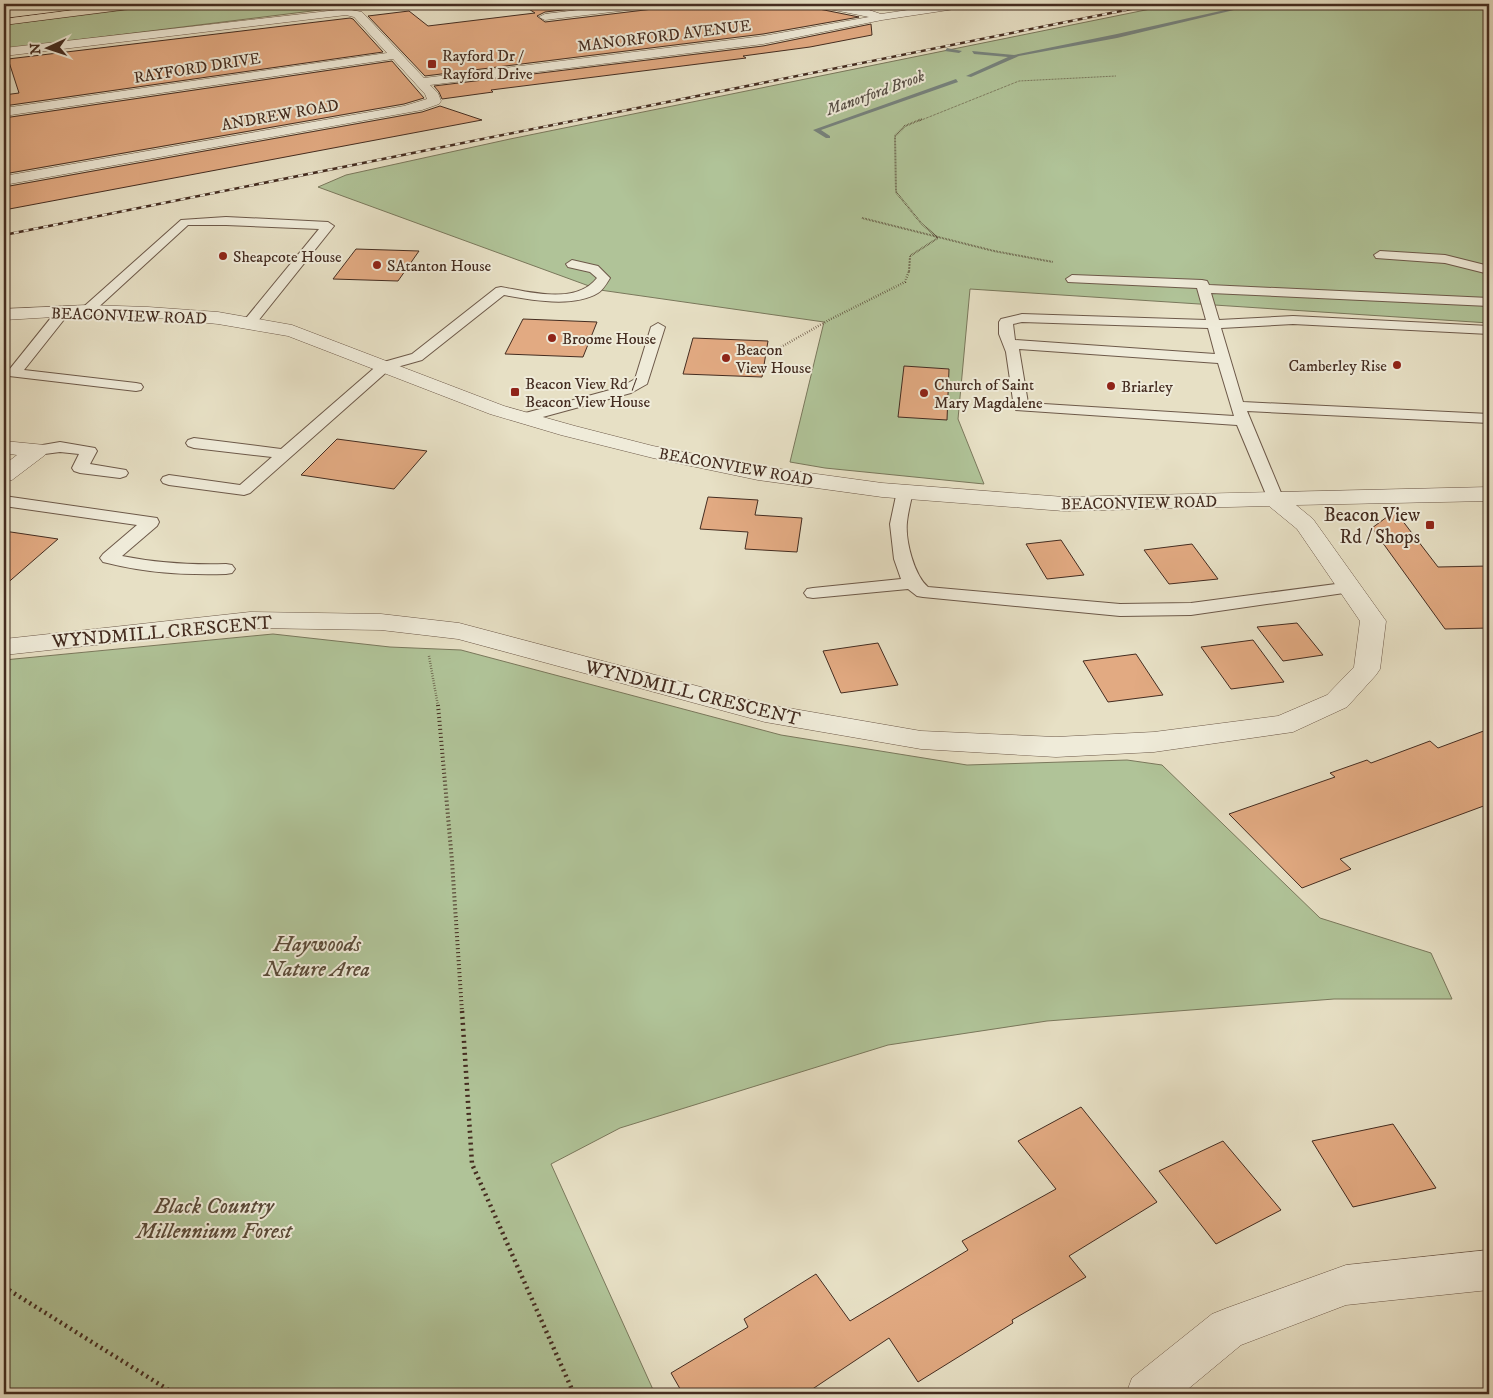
<svg xmlns="http://www.w3.org/2000/svg" width="1493" height="1398" viewBox="0 0 1493 1398" font-family="'IM FELL DW Pica',serif">
  <style>
    .green { fill: #b0c398; stroke: #7a785c }
    .lines { fill: none; stroke-linecap: round; stroke-linejoin: round }
    .stream { fill: #76827d; fill-rule: evenodd }
    .building { fill: #e2aa82; stroke: #442c20 }
    .lane-casing { stroke: #6d5949; stroke-width: 2 }
    .street-casing { stroke: #6d5949; stroke-width: 1 }
    .highway-casing { stroke: #442c20; stroke-width: 1 }
    .path-far4 { stroke: #442c20; stroke-width: 1; stroke-dasharray: 0.5 1; stroke-linecap: butt }
    .path-far3 { stroke: #442c20; stroke-width: 2; stroke-dasharray: 0.5 1; stroke-linecap: butt }
    .path-far2 { stroke: #442c20; stroke-width: 2.5; stroke-dasharray: 0.5 2; stroke-linecap: butt }
    .path-far1 { stroke: #442c20; stroke-width: 4; stroke-dasharray: 1 3; stroke-linecap: butt }
    .path { stroke: #442c20; stroke-width: 4.5; stroke-dasharray: 2 4; stroke-linecap: butt }
    .lane { fill: #efebd9; fill-rule: evenodd }
    .street { fill: #efebd9; fill-rule: evenodd }
    .highway { fill: #e7e0c5; fill-rule: evenodd }
    .rail-casing { stroke: #442c20; stroke-width: 2.5 }
    .rail { stroke: #efebd9; stroke-width: 2; stroke-dasharray: 5; stroke-linecap: butt }
    .poi-dot { fill: #8f2418; stroke: #efebd9; stroke-width: 2 }
    .labels { text-anchor: middle; stroke-width: 4; stroke-linejoin: round; paint-order: stroke }
    .far-street-label { font-size: 16px; fill: #442c20; stroke: #efebd9 }
    .far-poi-label { font-size: 16px; fill: #442c20; stroke: #efebd9; text-anchor: start }
    .far-water-label { font-size: 16px; font-style: italic; fill: #595047; stroke: #efebd9 }
    .poi-label { font-size: 19px; fill: #442c20; stroke: #efebd9; text-anchor: end }
    .street-label { font-size: 19px; fill: #442c20; stroke: #efebd9 }
    .near-park-label { font-size: 22px; font-style: italic; fill: #5a4a38; stroke: #efebd9 }
  </style>
  <rect width="100%" height="100%" fill="#e7e0c5"/>
  <filter id="stains"><feTurbulence type="fractalNoise" baseFrequency=".004" numOctaves="4"/><feColorMatrix values="0 0 0 0 .2 0 0 0 0 .09 0 0 0 0 .02 0 0 0 .5 -.17"/></filter>
  <radialGradient id="worn" r=".72"><stop offset=".6" stop-color="#630" stop-opacity="0"/><stop offset="1" stop-color="#630" stop-opacity=".3"/></radialGradient>
  <g class="green">
    <polygon points="172,4 344,4 320,10 4,49 4,25"/>
    <polygon points="1175,4 1489,4 1489,323 970,289 958,419 984,484 825,468 790,462 824,322 600,290 318,187 346,175 510,139"/>
    <polygon points="273,634 390,647 461,650 781,735 967,765 1127,760 1162,765 1320,918 1431,953 1452,999 1334,999 1047,1021 888,1045 620,1128 551,1164 655,1394 4,1394 4,660"/>
  </g>
  <g class="lines">
    <g class="stream">
      <polygon points="1252,4 1259,4 1117,38 1019,56 971,77 966,76 1008,57 974,54 972,51 1014,55 1117,34"/>
      <polygon points="947,48 962,51 959,53 945,51"/>
      <polygon points="956,79 958,82 821,130 830,136 830,138 826,138 813,130"/>
    </g>
  </g>
  <g class="building">
    <polygon points="521,4 614,4 545,12 537,16 545,22 653,9 660,4 812,4 819,9 859,17 763,34 425,76 368,16 409,11 428,26 535,13"/>
    <polygon points="350,18 353,19 383,52 4,106 4,95 19,93 8,59"/>
    <polygon points="871,24 872,35 810,47 743,56 746,58 491,90 493,92 442,99 439,92 434,86 763,46"/>
    <polygon points="392,61 424,98 404,104 4,174 4,118"/>
    <polygon points="440,106 482,120 4,210 4,187 422,112"/>
    <polygon points="356,249 419,251 398,281 333,279"/>
    <polygon points="523,319 597,322 583,357 505,354"/>
    <polygon points="693,338 768,341 762,377 683,374"/>
    <polygon points="904,366 949,369 947,420 898,417"/>
    <polygon points="337,439 427,451 394,489 301,475"/>
    <polygon points="708,497 758,500 755,515 802,518 797,552 745,549 748,532 700,529"/>
    <polygon points="1395,511 1438,567 1489,566 1489,628 1445,629 1372,528"/>
    <polygon points="4,531 58,539 4,586"/>
    <polygon points="1061,540 1084,575 1047,579 1026,544"/>
    <polygon points="1192,544 1218,579 1169,584 1144,550"/>
    <polygon points="1297,623 1323,655 1283,661 1257,627"/>
    <polygon points="1253,640 1284,682 1231,689 1201,647"/>
    <polygon points="878,643 898,685 841,693 823,651"/>
    <polygon points="1136,654 1163,695 1108,702 1083,661"/>
    <polygon points="1489,729 1489,804 1340,859 1351,869 1302,888 1229,814 1335,777 1330,773 1367,760 1371,763 1430,741 1438,748"/>
    <polygon points="1081,1107 1157,1202 1069,1256 1086,1277 1012,1320 1013,1323 918,1382 889,1338 805,1394 683,1394 671,1373 748,1327 744,1319 816,1274 850,1321 968,1250 962,1241 1056,1189 1018,1141"/>
    <polygon points="1393,1124 1436,1188 1353,1207 1312,1141"/>
    <polygon points="1223,1141 1281,1210 1216,1244 1159,1171"/>
  </g>
  <g class="lines">
    <g class="lane-casing">
      <g id="lane">
        <polygon points="226,217 328,222 334,226 254,326 244,326 242,323 319,229 226,225 188,225 92,313 82,313 80,310 181,220"/>
        <polygon points="1380,251 1445,255 1489,266 1489,274 1445,263 1376,258 1374,255"/>
        <path d="M572,260L598,266L610,278C607,283 603,290 598,293C574,308 530,300 504,295L422,360L390,369L250,493L244,495L169,485L163,483L161,480L163,477L169,475L240,485L272,457L194,448L188,446L186,443L188,440L194,438L281,449L380,363L412,354L496,288L501,287C530,292 576,305 597,278L590,272L568,267L566,264Z"/>
        <path d="M1072,275L1202,280L1207,281L1209,285L1489,298V306L1211,293L1219,320L1293,316L1489,326V334L1293,324L1221,328L1243,402L1489,414V423L1247,411L1284,500L1282,504H1270L1237,425L1016,410L1014,407L1006,352L999,334V322L1001,319L1022,314L1206,320L1197,288L1068,282L1066,279ZM1022,322L1208,328L1215,354L1015,340L1013,324ZM1019,349L1218,363L1234,416L1028,403Z"/>
        <polygon points="63,308 70,312 24,370 136,383 141,384 143,387 141,390 136,391 9,376 7,373 9,370 58,309"/>
        <polygon points="658,323 665,327 647,384 631,393 528,421 518,421 515,418 518,415 621,387 635,379 651,327"/>
        <polygon points="60,442 95,448 97,451 90,464 126,470 128,473 126,476 120,478 80,473 74,471 72,468 79,454 60,452 37,455 31,453 29,450 31,447"/>
        <path d="M905,486L911,488L913,491C911,501 908,512 907,522C905,540 914,575 928,587L1120,604L1191,603L1351,582L1357,583L1360,587L1357,591L1351,592L1191,615L1120,616L923,597L917,596L908,589L813,598L807,597L804,593L807,589L813,588L901,579L894,559L890,524L897,491L899,488Z"/>
        <path d="M4,496L157,518L159,522L157,526L122,556C157,563 190,565 226,564L232,565L235,569L232,573L226,574C181,575 147,573 103,562L100,558L103,554L137,525L4,506Z"/>
      </g>
    </g>
    <g class="street-casing">
      <g id="street">
        <polygon points="628,4 658,4 653,7 545,20 539,17 545,14"/>
        <polygon points="814,4 840,4 860,7 881,14 948,4 973,4 968,7 882,20 763,44 430,85 438,93 441,101 439,104 422,110 4,185 4,176 404,106 427,99 425,94 393,59 4,116 4,108 387,53 354,17 346,15 4,56 4,48 346,9 362,12 424,78 763,36 869,17 819,7"/>
        <polygon points="87,305 148,307 218,312 292,325 504,406 575,426 653,446 758,466 882,483 1064,497 1489,487 1489,501 1296,505 1313,519 1386,621 1380,669 1376,675 1347,707 1293,732 1154,752 1056,757 921,749 765,722 458,639 381,630 250,628 4,655 4,639 250,612 381,614 459,623 765,704 921,731 1056,737 1154,732 1278,716 1327,695 1354,667 1360,621 1297,529 1269,506 1064,511 882,497 758,480 653,458 561,435 490,414 288,336 218,324 148,317 87,315 4,320 4,309"/>
        <polygon points="4,441 45,445 48,450 45,455 12,480 4,482 4,465 17,455 4,453"/>
        <polygon points="1489,1250 1489,1290 1346,1305 1241,1345 1182,1394 1126,1394 1132,1378 1212,1314 1227,1308 1346,1265"/>
      </g>
    </g>
    <g class="highway-casing">
      <polygon id="highway" points="120,4 149,4 144,7 4,25 4,19"/>
    </g>
    <polyline class="path-far4" points="919,121 1019,81 1116,76"/>
    <g class="path-far3">
      <polyline points="862,218 994,251 1053,262"/>
      <polyline points="909,272 910,256 938,238 921,223 896,192 895,136 905,126 922,119"/>
    </g>
    <g class="path-far2">
      <polyline points="781,347 829,320 905,282 909,271"/>
      <polyline points="429,656 438,706"/>
    </g>
    <polyline class="path-far1" points="438,705 452,861 462,1012"/>
    <g class="path">
      <polyline points="462,1011 472,1164 574,1394"/>
      <polyline points="4,1287 175,1394"/>
    </g>
    <use href="#lane" class="lane"/>
    <use href="#street" class="street"/>
    <use href="#highway" class="highway"/>
    <g class="rail-casing">
      <polyline id="rail" points="4,235 1156,4"/>
    </g>
    <use href="#rail" class="rail"/>
  </g>
  <g class="poi-dot">
    <rect x="427" y="59" width="10" height="10" rx="2.5"/>
    <circle cx="223" cy="256" r="5"/>
    <circle cx="377" cy="265" r="5"/>
    <circle cx="552" cy="338" r="5"/>
    <circle cx="726" cy="358" r="5"/>
    <circle cx="1397" cy="365" r="5"/>
    <circle cx="1111" cy="386" r="5"/>
    <rect x="510" y="387" width="10" height="10" rx="2.5"/>
    <circle cx="924" cy="393" r="5"/>
    <rect x="1425" y="520" width="10" height="10" rx="2.5"/>
  </g>
  <g class="labels">
    <g class="far-street-label">
      <text transform="translate(664 35) rotate(-7)" y="6">MANORFORD AVENUE</text>
      <text transform="translate(197 67) rotate(-9)" y="6">RAYFORD DRIVE</text>
      <text transform="translate(280 114) rotate(-10)" y="6">ANDREW ROAD</text>
      <text transform="translate(129 315) rotate(2)" y="6">BEACONVIEW ROAD</text>
      <text transform="translate(736 466) rotate(10)" y="6">BEACONVIEW ROAD</text>
      <text transform="translate(1139 502) rotate(-1)" y="6">BEACONVIEW ROAD</text>
    </g>
    <g class="far-poi-label">
      <text x="442" y="61">Rayford Dr /<tspan x="442" dy="18">Rayford Drive</tspan></text>
      <text x="233" y="262">Sheapcote House</text>
      <text x="387" y="271">SAtanton House</text>
      <text x="562" y="344">Broome House</text>
      <text x="736" y="355">Beacon<tspan x="736" dy="18">View House</tspan></text>
      <text x="1387" y="371" text-anchor="end">Camberley Rise</text>
      <text x="525" y="389">Beacon View Rd /<tspan x="525" dy="18">Beacon View House</tspan></text>
      <text x="934" y="390">Church of Saint<tspan x="934" dy="18">Mary Magdalene</tspan></text>
      <text x="1121" y="392">Briarley</text>
    </g>
    <g class="far-water-label">
      <text transform="translate(875 92) rotate(-20)" y="6">Manorford Brook</text>
    </g>
    <g class="poi-label">
      <text x="1420" y="521">Beacon View<tspan x="1420" dy="22">Rd / Shops</tspan></text>
    </g>
    <g class="street-label">
      <text transform="translate(162 631) rotate(-5)" y="7">WYNDMILL CRESCENT</text>
      <text transform="translate(693 692) rotate(14)" y="7">WYNDMILL CRESCENT</text>
    </g>
    <g class="near-park-label">
      <text x="317" y="951">Haywoods<tspan x="317" dy="25">Nature Area</tspan></text>
      <text x="214" y="1213">Black Country<tspan x="214" dy="25">Millennium Forest</tspan></text>
    </g>
  </g>
  <rect width="1493" height="1398" fill="none" stroke="#e7e0c5" stroke-width="20"/>
  <rect x="5" y="5" width="1483" height="1388" fill="none" stroke="#442c20" stroke-width="2.5"/>
  <rect x="10" y="10" width="1473" height="1378" fill="none" stroke="#442c20"/>
  <g transform="translate(48 48) rotate(267)" stroke="#efebd9" stroke-width="4" paint-order="stroke">
  <path d="M0-4L9 19L0 12L-9 19Z" fill="#442c20"/>
  <text y="-8" font-size="14" font-weight="bold" text-anchor="middle" fill="#442c20">N</text>
  </g>
  <rect width="100%" height="100%" filter="url(#stains)"/>
  <rect width="100%" height="100%" fill="url(#worn)"/>
</svg>
